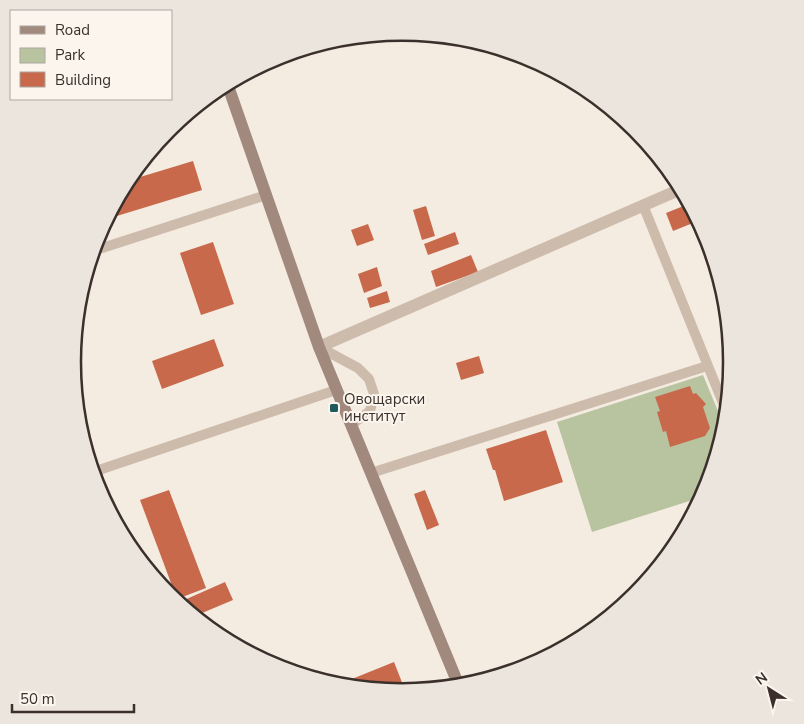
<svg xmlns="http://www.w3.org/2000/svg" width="804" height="724" viewBox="0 0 804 724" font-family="'Nunito Sans',sans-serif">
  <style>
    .green { fill: #b8c4a0 }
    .building { fill: #c8694b }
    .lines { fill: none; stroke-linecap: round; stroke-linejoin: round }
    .lane { stroke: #cdbbac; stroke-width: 10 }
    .street { stroke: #cdbbac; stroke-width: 12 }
    .secondary { stroke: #a18a7d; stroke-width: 12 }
    .poi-dot { fill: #1f5a5e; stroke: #fbf5ee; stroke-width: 2 }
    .labels { text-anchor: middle; stroke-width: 4; stroke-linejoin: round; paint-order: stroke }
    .poi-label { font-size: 15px; fill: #3b302b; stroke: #fbf5ee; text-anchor: start }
    .rim { fill: none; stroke: #3b302b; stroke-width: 2.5 }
  </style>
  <rect width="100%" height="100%" fill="#f4ebe1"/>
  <polygon class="green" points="703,375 725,428 706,488 702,497 592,532 557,422"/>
  <g class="building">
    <polygon points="193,161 202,190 107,219 127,181"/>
    <polygon points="686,205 693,223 673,231 666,213"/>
    <polygon points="426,206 435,236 422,240 413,210"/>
    <polygon points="368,224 374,240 357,246 351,230"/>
    <polygon points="455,232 459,244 428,255 424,244"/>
    <polygon points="213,242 234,304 201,315 180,253"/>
    <polygon points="471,255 478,272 436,287 431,271"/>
    <polygon points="377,267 382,286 364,293 358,274"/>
    <polygon points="387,291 390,302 370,308 367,298"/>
    <polygon points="214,339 224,366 162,389 152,361"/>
    <polygon points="479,356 484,373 461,380 456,363"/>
    <polygon points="690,386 693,394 696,393 706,404 703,407 710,428 705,436 670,447 666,431 663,432 657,412 660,411 655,397"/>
    <polygon points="546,430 563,482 504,501 495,470 493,470 486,449"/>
    <polygon points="169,490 206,588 177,599 140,500"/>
    <polygon points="425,490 439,525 427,530 414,494"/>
    <polygon points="225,582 233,600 195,616 184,608 182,601"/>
    <polygon points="394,662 405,690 401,691 337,685"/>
  </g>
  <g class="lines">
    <g class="lane">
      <polyline points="643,205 727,413"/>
      <polyline points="93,251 266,195"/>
      <polyline points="319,347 358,368 369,379 374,394 370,411 351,425"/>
      <polyline points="93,472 336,390"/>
      <polyline points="371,473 707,366"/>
    </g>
    <polyline class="street" points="319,347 681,189"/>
    <polyline class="secondary" points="227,83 319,347 459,686"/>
  </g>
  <rect class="poi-dot" x="329" y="403" width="10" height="10" rx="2.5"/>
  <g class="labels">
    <g class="poi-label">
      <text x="344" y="404">Овощарски<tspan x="344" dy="17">институт</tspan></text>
    </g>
  </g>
  <path d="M0 0H804V724H0ZM81 362a321 321 0 1 1 642 0a321 321 0 1 1-642 0Z" fill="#ece5de" fill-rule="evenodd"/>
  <path class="rim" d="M81 362a321 321 0 1 1 642 0a321 321 0 1 1-642 0Z"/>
  <rect x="10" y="10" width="162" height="90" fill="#fbf5ee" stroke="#aea6a0"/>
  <rect x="20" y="26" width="25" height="8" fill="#a18a7d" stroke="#aea6a0"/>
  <text x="55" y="35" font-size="15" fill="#3b302b">Road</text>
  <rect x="20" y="48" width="25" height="15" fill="#b8c4a0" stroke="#aea6a0"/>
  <text x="55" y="60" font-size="15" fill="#3b302b">Park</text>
  <rect x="20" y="72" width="25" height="15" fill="#c8694b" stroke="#aea6a0"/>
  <text x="55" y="85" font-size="15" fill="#3b302b">Building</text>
  <g transform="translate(769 689) rotate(324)" stroke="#fbf5ee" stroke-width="4" paint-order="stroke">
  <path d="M0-4L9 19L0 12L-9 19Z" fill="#3b302b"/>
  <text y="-8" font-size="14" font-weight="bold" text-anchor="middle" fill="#3b302b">N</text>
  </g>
  <path d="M12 704v8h122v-8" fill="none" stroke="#3b302b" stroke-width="2.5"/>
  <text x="20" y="704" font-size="15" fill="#3b302b" stroke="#fbf5ee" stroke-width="4" paint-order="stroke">50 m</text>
</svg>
